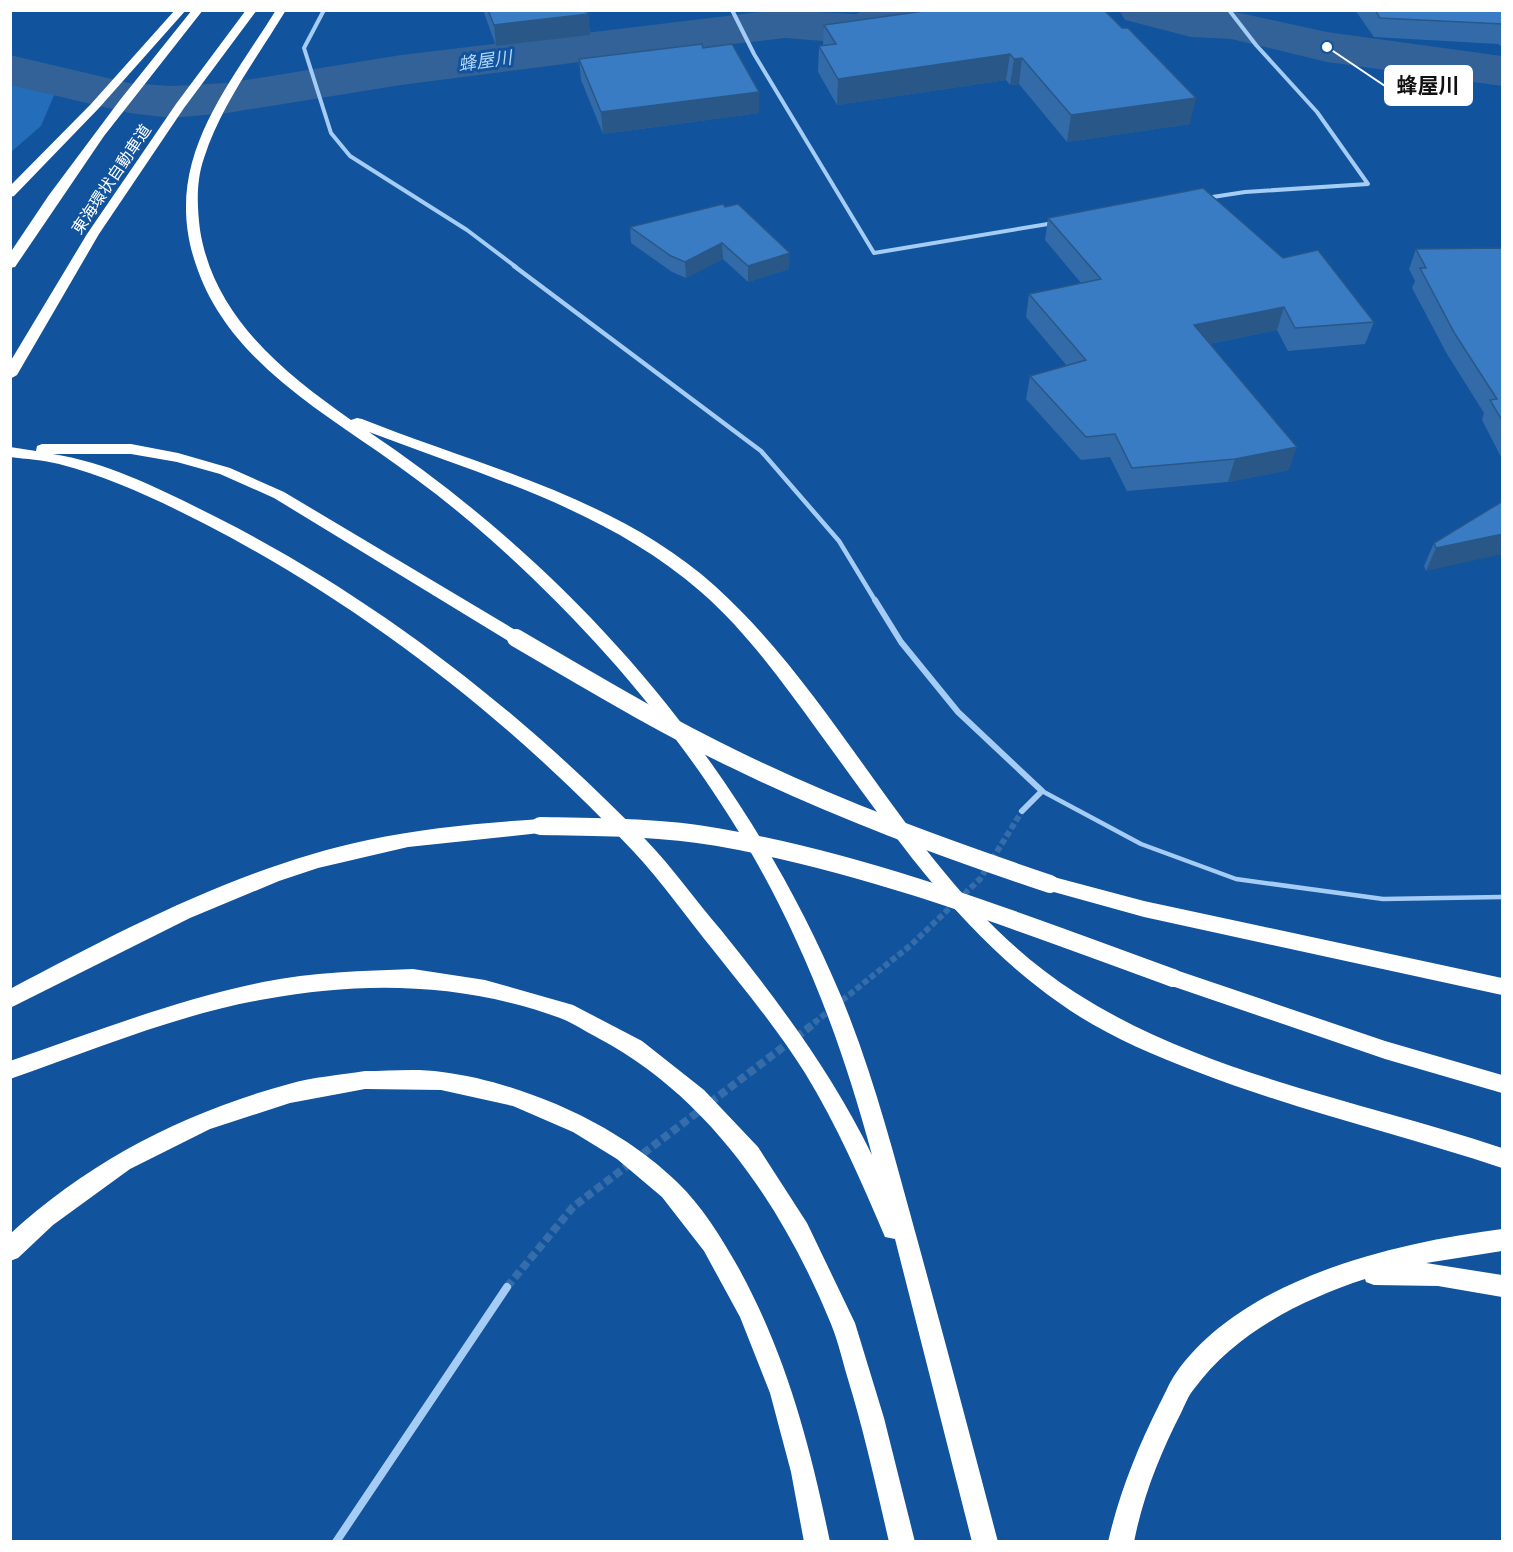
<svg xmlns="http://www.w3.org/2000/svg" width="1513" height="1552" viewBox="0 0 1513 1552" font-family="Quicksand,'Noto Sans JP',sans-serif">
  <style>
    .green { fill: #246dba }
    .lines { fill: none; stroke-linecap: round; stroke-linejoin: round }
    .river { fill: #326297; fill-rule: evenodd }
    .street-tunnel-far1 { stroke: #356dab; stroke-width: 6; stroke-dasharray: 6 3; stroke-linecap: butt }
    .street-tunnel { stroke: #356dab; stroke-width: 8; stroke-dasharray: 8 4; stroke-linecap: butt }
    .lane { stroke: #a5ccf4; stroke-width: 4.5 }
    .street-far3 { stroke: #a5ccf4; stroke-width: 4 }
    .street-far2 { stroke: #a5ccf4; stroke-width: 4.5 }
    .street-far1 { stroke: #a5ccf4; stroke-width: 6 }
    .street { stroke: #a5ccf4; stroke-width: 8 }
    .highway { fill: #fff; fill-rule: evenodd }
    .highway-bridge { stroke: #fff; stroke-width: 18 }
    .wall { fill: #326ba8 }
    .shaded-wall { fill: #295788 }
    .building { fill: #3a7cc3; stroke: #295788; stroke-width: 1.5 }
    .labels { text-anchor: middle; stroke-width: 6; stroke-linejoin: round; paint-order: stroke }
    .far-street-label { font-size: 16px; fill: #fff; stroke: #11539c }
    .far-water-label { font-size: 18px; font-style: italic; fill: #b2d6fb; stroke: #11539c }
    .leader { fill: none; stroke: #fff; stroke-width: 2 }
    .callout-dot { fill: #fff; stroke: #11539c; stroke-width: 2 }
    .callout { fill: #fff; stroke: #fff; stroke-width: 2 }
    .callout-label { font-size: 21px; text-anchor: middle; font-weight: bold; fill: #111 }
  </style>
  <rect width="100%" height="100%" fill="#11539c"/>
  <polygon class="green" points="29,82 55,93 41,126 11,152 11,83"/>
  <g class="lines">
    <g class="river">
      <polygon points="776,10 856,14 865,10 983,10 977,20 960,24 900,30 861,44 785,38 611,58 401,85 227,113 171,118 129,113 10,85 10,55 129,83 171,86 227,83 401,55"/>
      <polygon points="1119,10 1231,11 1327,32 1502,56 1502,86 1327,62 1231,39 1191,37 1125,20"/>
    </g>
    <polyline class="street-tunnel-far1" points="814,1023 911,945 980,879 1022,811"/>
    <polyline class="street-tunnel" points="507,1287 573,1207 816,1022"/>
    <polyline class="lane" points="1042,791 1141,844 1236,879 1383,899 1502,897"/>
    <g class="street-far3">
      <polyline points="324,10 304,48 331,133 350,156 467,230 516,267"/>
      <polyline points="732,10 754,54 874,253 1054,223"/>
      <polyline points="1206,198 1245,192 1368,184 1317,112 1256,45 1229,10"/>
    </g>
    <polyline class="street-far2" points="514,266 761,451 839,541 876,602"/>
    <polyline class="street-far1" points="875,600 901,642 958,712 1042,791 1022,811"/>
    <polyline class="street" points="336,1542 507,1287"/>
    <g class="highway">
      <polygon points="175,10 186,10 99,108 14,196 10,197 10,186 91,104"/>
      <polygon points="192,10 203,10 104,136 15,267 10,268 10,253 49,195 120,100"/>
      <polygon points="246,10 257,10 184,108 99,234 17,375 10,379 10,362 87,234 176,104"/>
      <path d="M276,10H286C257,58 221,105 204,158C196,181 197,206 200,230C214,317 283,372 351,420L357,418L362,419C482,467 616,497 715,586C850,708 919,893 1076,993C1204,1075 1360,1100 1502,1148V1168C1400,1134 1295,1110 1195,1071C1148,1053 1099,1032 1058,1002C957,931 890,829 818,731C783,683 746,631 701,592C606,509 484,476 369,432C576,571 744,765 841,996C873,1073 894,1155 916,1235C944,1337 971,1439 998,1542H972L895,1239L885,1237C861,1181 837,1125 805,1073C778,1030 745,990 714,951C687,918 662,882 633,851C511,721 364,606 205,524C158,500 110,477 59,464C43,460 26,459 10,457V447L36,451L37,446L42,444H131L178,453L230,468L284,492L522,634L524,638L522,642H510L274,498L220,474L177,462L131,454H53C111,463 166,492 218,518C378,599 522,712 646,840C673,868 696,901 721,930C778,1001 832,1073 872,1155C852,1081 828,1009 796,940C727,787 615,650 490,539C454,507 416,478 377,451C306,402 225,352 196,265C161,163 225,92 276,10Z"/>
      <path d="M540,819L547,821L549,826L547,831L540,833L408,847L318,868L279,881L190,918L10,1008V989C124,929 241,867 368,840C424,828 482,823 540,819Z"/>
      <polygon points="1050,876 1144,901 1502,978 1502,995 1144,917 1043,889 1040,884 1043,879"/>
      <path d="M413,969L485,980L573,1005L642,1041L704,1090L758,1147L807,1223L855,1323L884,1418L915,1542H889C876,1486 864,1431 847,1376C842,1359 838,1341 831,1324C784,1209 710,1097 598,1038C585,1031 573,1023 560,1018C464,983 365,981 266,999C178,1014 94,1050 10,1079V1061C94,1032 176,1000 263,982C312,972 363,971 413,969Z"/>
      <polygon points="1173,969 1385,1041 1502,1075 1502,1093 1385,1059 1166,984 1163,978 1166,972"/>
      <path d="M365,1071C390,1071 417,1068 442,1072C482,1077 519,1089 556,1104C600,1123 642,1148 677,1182C702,1206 721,1237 738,1267C786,1354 810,1445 830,1542H804L791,1472L770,1393L740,1317L704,1251L662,1197L617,1159L573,1132L513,1106L441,1090L365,1089L290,1103L210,1129L130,1169L53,1225L18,1258L10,1261V1234C89,1161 185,1112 289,1084C313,1077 340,1075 365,1071Z"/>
      <path d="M1502,1229V1251L1426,1263L1502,1275V1297L1438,1286L1374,1285L1366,1282L1365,1279C1301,1300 1235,1333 1194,1389C1188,1396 1185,1405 1181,1413C1160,1454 1143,1496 1134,1542H1108C1119,1494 1137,1449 1159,1405C1165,1394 1169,1383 1176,1373C1243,1278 1394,1243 1502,1229Z"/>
    </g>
    <g class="highway-bridge">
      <path d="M516,638C588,680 659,723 734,759C836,809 943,848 1050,884"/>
      <path d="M540,826C599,827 659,827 717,837C874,864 1024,924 1173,978"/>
    </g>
  </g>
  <g class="wall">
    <polygon points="483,10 586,10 588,14 590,35 496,46"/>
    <polygon points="931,10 1190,124 1067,142 1019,84 1010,85 1006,80 837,105 818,72 819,46 823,45 824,25"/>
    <polygon points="1355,10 1503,10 1503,48 1498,44 1374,37"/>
    <polygon points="703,48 759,113 603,134 581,80 579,59"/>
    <polygon points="725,207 789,269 748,282 723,259 686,278 672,272 631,243 630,227"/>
    <polygon points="1048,218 1283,258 1374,322 1365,344 1288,351 1277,330 1209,344 1289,470 1228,482 1127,491 1110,457 1081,460 1026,399 1030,376 1067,366 1026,317 1029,294 1081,283 1045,240"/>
    <polygon points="1503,248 1503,457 1501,457 1482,420 1484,413 1447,354 1412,288 1415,281 1409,269 1416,249"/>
    <polygon points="1503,501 1426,571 1424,566 1434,543"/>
  </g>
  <g class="shaded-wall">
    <polygon points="588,14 590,35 496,46 494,25"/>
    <polygon points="1010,54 1006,80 837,105 838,79"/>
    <polygon points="1022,58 1019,84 1010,85 1014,59"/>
    <polygon points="759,92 759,113 603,134 601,112"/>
    <polygon points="1196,98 1190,124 1067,142 1071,115"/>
    <polygon points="722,243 723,259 686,278 685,262"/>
    <polygon points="790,253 789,269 748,282 748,266"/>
    <polygon points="1284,307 1277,330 1188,348 1194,325"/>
    <polygon points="1297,447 1289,470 1228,482 1235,459"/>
    <polygon points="1503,534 1503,554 1426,571 1436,548"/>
  </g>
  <g class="building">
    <polygon points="488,10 586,10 588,14 494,25"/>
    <polygon points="931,10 1104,10 1122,28 1128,28 1196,98 1071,115 1022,58 1014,59 1010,54 838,79 819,46 836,44 824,25"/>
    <polygon points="1375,10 1503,10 1503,24 1380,18"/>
    <polygon points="702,44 703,48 732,44 759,92 601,112 579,59"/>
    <polygon points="1203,188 1283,258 1318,250 1374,322 1295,328 1284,307 1194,325 1297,447 1235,459 1132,468 1115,434 1086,437 1030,376 1086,360 1029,294 1101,279 1048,218"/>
    <polygon points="723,204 725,207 738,204 790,253 748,266 722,243 685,262 671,256 630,227"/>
    <polygon points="1503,248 1503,422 1490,400 1497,399 1455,334 1420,268 1426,268 1416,249"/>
    <polygon points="1503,501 1503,534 1436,548 1434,543"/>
  </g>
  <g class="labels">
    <g class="far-street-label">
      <text transform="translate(111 179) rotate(-56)" y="6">東海環状自動車道</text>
    </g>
    <g class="far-water-label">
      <text transform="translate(485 61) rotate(-8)" y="6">蜂屋川</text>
    </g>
  </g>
  <path class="leader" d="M1327 47L1385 86"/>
  <circle class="callout-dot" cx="1327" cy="47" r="6"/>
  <rect class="callout" x="1385" y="66" width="87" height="39" rx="6"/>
  <g class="callout-label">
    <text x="1428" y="93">蜂屋川</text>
  </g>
  <rect width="1513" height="1552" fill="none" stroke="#ffffff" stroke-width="24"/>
</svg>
